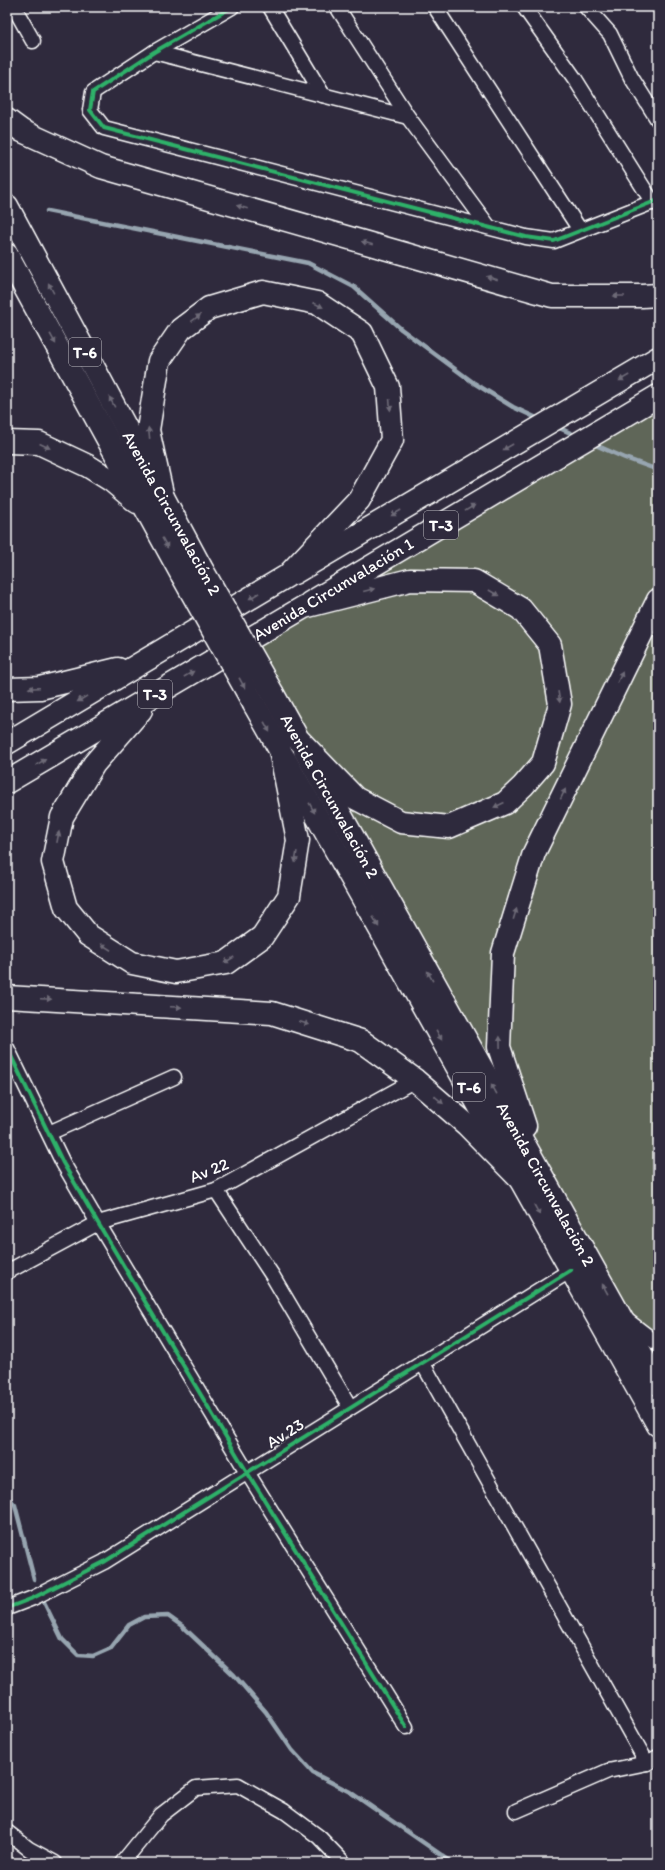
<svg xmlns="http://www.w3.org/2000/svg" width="665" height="1870" viewBox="0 0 665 1870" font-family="Itim,sans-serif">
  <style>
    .green { fill: #5f6659; stroke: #afb2ac }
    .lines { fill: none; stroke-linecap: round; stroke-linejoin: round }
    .stream { stroke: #97a5b0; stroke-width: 4.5 }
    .street-casing { stroke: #fff; stroke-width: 17 }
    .primary-casing { stroke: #fff; stroke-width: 25 }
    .highway-casing { stroke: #fff; stroke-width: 25 }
    .street { stroke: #2f2a3d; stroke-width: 14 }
    .primary { stroke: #2f2a3d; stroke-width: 22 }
    .highway { stroke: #2f2a3d; stroke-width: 22 }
    .highway-bridge-casing { stroke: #fff; stroke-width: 25; stroke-linecap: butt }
    .highway-bridge { stroke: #2f2a3d; stroke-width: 22 }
    .cycleway-casing { stroke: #2f2a3d; stroke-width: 6 }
    .cycleway { stroke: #2db169; stroke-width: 4 }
    .oneway { fill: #6d6a77 }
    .labels { text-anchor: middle; stroke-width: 3; stroke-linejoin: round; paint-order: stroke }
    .shield { fill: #2f2a3d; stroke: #c1bfc5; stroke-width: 1 }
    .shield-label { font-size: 16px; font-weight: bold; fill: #fff }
    .street-label { font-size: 17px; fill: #fff; stroke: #2f2a3d }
  </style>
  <rect width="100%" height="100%" fill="#2f2a3d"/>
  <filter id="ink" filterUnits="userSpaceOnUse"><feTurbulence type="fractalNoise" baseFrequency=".025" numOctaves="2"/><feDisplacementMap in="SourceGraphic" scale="8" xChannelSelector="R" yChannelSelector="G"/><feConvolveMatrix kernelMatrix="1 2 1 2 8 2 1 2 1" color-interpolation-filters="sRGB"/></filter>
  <g filter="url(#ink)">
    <polygon class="green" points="658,396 658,1344 619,1313 244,642"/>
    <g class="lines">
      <g class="stream">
        <polyline points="47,211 308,263 354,287 401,329 474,383 513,407 541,420"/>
        <polyline points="555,426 577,436"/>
        <polyline points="591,443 625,458 658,470"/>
        <polyline points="7,1496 15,1505 34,1579"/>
        <polyline points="43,1600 62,1639 78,1655 93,1656 111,1648 129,1625 144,1617 168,1616 182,1626 234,1675 266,1712 292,1750 313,1773 350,1792 453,1863"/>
      </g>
      <g class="street-casing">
        <g id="street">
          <polyline points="14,7 33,41"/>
          <polyline points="232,7 154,52 93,92 90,110 104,128 526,237 554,241 658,200"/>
          <polyline points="270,7 323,95"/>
          <polyline points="337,7 408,117 489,227"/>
          <polyline points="435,7 580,230"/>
          <polyline points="524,7 575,79 653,203"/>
          <polyline points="586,7 610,34 631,77 658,120"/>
          <polyline points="154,52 408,117"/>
          <polyline points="7,1048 63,1163 98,1223 247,1472 406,1727"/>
          <polyline points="49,1133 174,1077"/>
          <polyline points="216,1190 272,1275 350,1407"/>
          <polyline points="7,1272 98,1223 216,1190 415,1080"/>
          <polyline points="628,1321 658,1344"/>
          <polyline points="422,1362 647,1763 658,1757"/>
          <polyline points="7,1608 33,1598 104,1562 571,1270"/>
          <polyline points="516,1811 608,1771 647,1763"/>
          <polyline points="7,1832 29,1849 55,1863"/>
          <polyline points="122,1863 161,1815 196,1788 238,1785 284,1811 319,1837 344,1863"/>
        </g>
      </g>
      <g class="primary-casing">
        <g id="primary">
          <polyline points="294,573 658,358"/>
          <polyline points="310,603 658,396"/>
          <polyline points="305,751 658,1384"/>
          <polyline points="283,756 658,1425"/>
          <polyline points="525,1126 499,1047 503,953 534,853 658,600"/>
        </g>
      </g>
      <g class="highway-casing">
        <g id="highway">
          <polyline points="7,120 22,131 101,167 552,296 642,296 658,295"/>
          <polyline points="7,206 200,566"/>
          <polyline points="7,255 182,575"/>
          <polyline points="7,442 39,443 88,466 112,481 137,502"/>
          <polyline points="7,689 40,688 118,669"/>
          <polyline points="141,710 94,764 62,817 53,862 66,908 88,935 132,963 176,972 226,963 262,937 289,896 298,840 280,750 254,704"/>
          <polyline points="7,743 287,576 359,500 392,440 388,387 362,333 317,303 263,292 209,308 181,329 159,361 148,430 163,498"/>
          <polyline points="7,782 304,607 410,580 474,581 521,609 550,645 560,704 543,763 523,786 505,803 449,827 401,822 355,798 298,739 273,694"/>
          <polyline points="7,997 272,1013 361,1041 415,1080 467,1125 521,1180"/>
        </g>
      </g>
      <use href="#street" class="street"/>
      <use href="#primary" class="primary"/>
      <use href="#highway" class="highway"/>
      <g class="highway-bridge-casing">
        <g id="highway-bridge">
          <polyline points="200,566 273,694"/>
          <polyline points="182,575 254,704"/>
        </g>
      </g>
      <use href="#highway-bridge" class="highway-bridge"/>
      <g class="cycleway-casing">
        <g id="cycleway">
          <polyline points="232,7 154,52 93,92 90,110 104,128 526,237 554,241 658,200"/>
          <polyline points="7,1048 63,1163 98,1223 247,1472 406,1727"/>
          <polyline points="7,1608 33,1598 104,1562 571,1270"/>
        </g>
      </g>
      <use href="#cycleway" class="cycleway"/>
    </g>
    <defs><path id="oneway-solid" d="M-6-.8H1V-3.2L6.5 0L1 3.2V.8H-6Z"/></defs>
    <g class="oneway">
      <use href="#oneway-solid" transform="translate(242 207) rotate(-164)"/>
      <use href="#oneway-solid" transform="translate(367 243) rotate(-164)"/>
      <use href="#oneway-solid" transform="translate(492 278) rotate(-164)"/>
      <use href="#oneway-solid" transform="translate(51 288) rotate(-118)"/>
      <use href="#oneway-solid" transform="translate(619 296) rotate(-180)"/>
      <use href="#oneway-solid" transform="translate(318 305) rotate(26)"/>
      <use href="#oneway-solid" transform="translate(196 318) rotate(-38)"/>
      <use href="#oneway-solid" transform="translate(53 339) rotate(61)"/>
      <use href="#oneway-solid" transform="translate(624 378) rotate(150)"/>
      <use href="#oneway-solid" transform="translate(112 402) rotate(-118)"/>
      <use href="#oneway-solid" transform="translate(390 405) rotate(86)"/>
      <use href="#oneway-solid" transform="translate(149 433) rotate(-97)"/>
      <use href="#oneway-solid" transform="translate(45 446) rotate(25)"/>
      <use href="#oneway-solid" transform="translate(508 447) rotate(150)"/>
      <use href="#oneway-solid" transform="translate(470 508) rotate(-31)"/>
      <use href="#oneway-solid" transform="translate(396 513) rotate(150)"/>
      <use href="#oneway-solid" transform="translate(165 543) rotate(61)"/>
      <use href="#oneway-solid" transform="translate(369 590) rotate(-14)"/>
      <use href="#oneway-solid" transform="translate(494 593) rotate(30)"/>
      <use href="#oneway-solid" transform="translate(254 596) rotate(149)"/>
      <use href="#oneway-solid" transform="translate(189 674) rotate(-30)"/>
      <use href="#oneway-solid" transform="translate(620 677) rotate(-64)"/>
      <use href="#oneway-solid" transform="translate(242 683) rotate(61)"/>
      <use href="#oneway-solid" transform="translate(34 688) rotate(178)"/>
      <use href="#oneway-solid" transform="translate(559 697) rotate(81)"/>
      <use href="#oneway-solid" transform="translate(82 699) rotate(149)"/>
      <use href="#oneway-solid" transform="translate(267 727) rotate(61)"/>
      <use href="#oneway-solid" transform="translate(41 762) rotate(-31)"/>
      <use href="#oneway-solid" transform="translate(563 794) rotate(-64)"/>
      <use href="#oneway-solid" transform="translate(499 805) rotate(155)"/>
      <use href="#oneway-solid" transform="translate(312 808) rotate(61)"/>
      <use href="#oneway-solid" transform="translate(58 837) rotate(-79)"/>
      <use href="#oneway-solid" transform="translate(296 857) rotate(99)"/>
      <use href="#oneway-solid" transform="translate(515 914) rotate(-73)"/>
      <use href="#oneway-solid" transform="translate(376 922) rotate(61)"/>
      <use href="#oneway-solid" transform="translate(106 947) rotate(-147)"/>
      <use href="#oneway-solid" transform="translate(229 960) rotate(150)"/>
      <use href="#oneway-solid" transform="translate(430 976) rotate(-119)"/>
      <use href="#oneway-solid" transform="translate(46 999) rotate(3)"/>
      <use href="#oneway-solid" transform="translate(176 1007) rotate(3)"/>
      <use href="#oneway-solid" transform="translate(304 1023) rotate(18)"/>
      <use href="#oneway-solid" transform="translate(439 1035) rotate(61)"/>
      <use href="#oneway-solid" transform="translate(500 1042) rotate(-91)"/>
      <use href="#oneway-solid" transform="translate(494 1089) rotate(-119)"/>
      <use href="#oneway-solid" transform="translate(439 1100) rotate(41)"/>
      <use href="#oneway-solid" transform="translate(537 1210) rotate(61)"/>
      <use href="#oneway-solid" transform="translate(605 1289) rotate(-119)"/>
    </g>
  </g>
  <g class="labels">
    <g class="shield">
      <rect x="69" y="338" width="32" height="28" rx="3"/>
      <rect x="424" y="511" width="34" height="28" rx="3"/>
      <rect x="138" y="680" width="34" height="28" rx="3"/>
      <rect x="453" y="1073" width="32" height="28" rx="3"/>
    </g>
    <g class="shield-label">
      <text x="85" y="358">T-6</text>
      <text x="441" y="531">T-3</text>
      <text x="155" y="700">T-3</text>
      <text x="469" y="1093">T-6</text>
    </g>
    <g class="street-label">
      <text transform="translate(172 513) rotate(61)" y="6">Avenida Circunvalación 2</text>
      <text transform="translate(333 589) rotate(-31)" y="6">Avenida Circunvalación 1</text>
      <text transform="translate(330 796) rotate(61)" y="6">Avenida Circunvalación 2</text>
      <text transform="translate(209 1170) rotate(-22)" y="6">Av 22</text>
      <text transform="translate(546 1184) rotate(61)" y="6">Avenida Circunvalación 2</text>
      <text transform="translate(285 1433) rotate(-32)" y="6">Av 23</text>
    </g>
  </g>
  <rect width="665" height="1870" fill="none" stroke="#2f2a3d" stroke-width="24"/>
  <rect x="12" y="12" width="641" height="1846" fill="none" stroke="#fff" stroke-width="1.5" filter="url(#ink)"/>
</svg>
